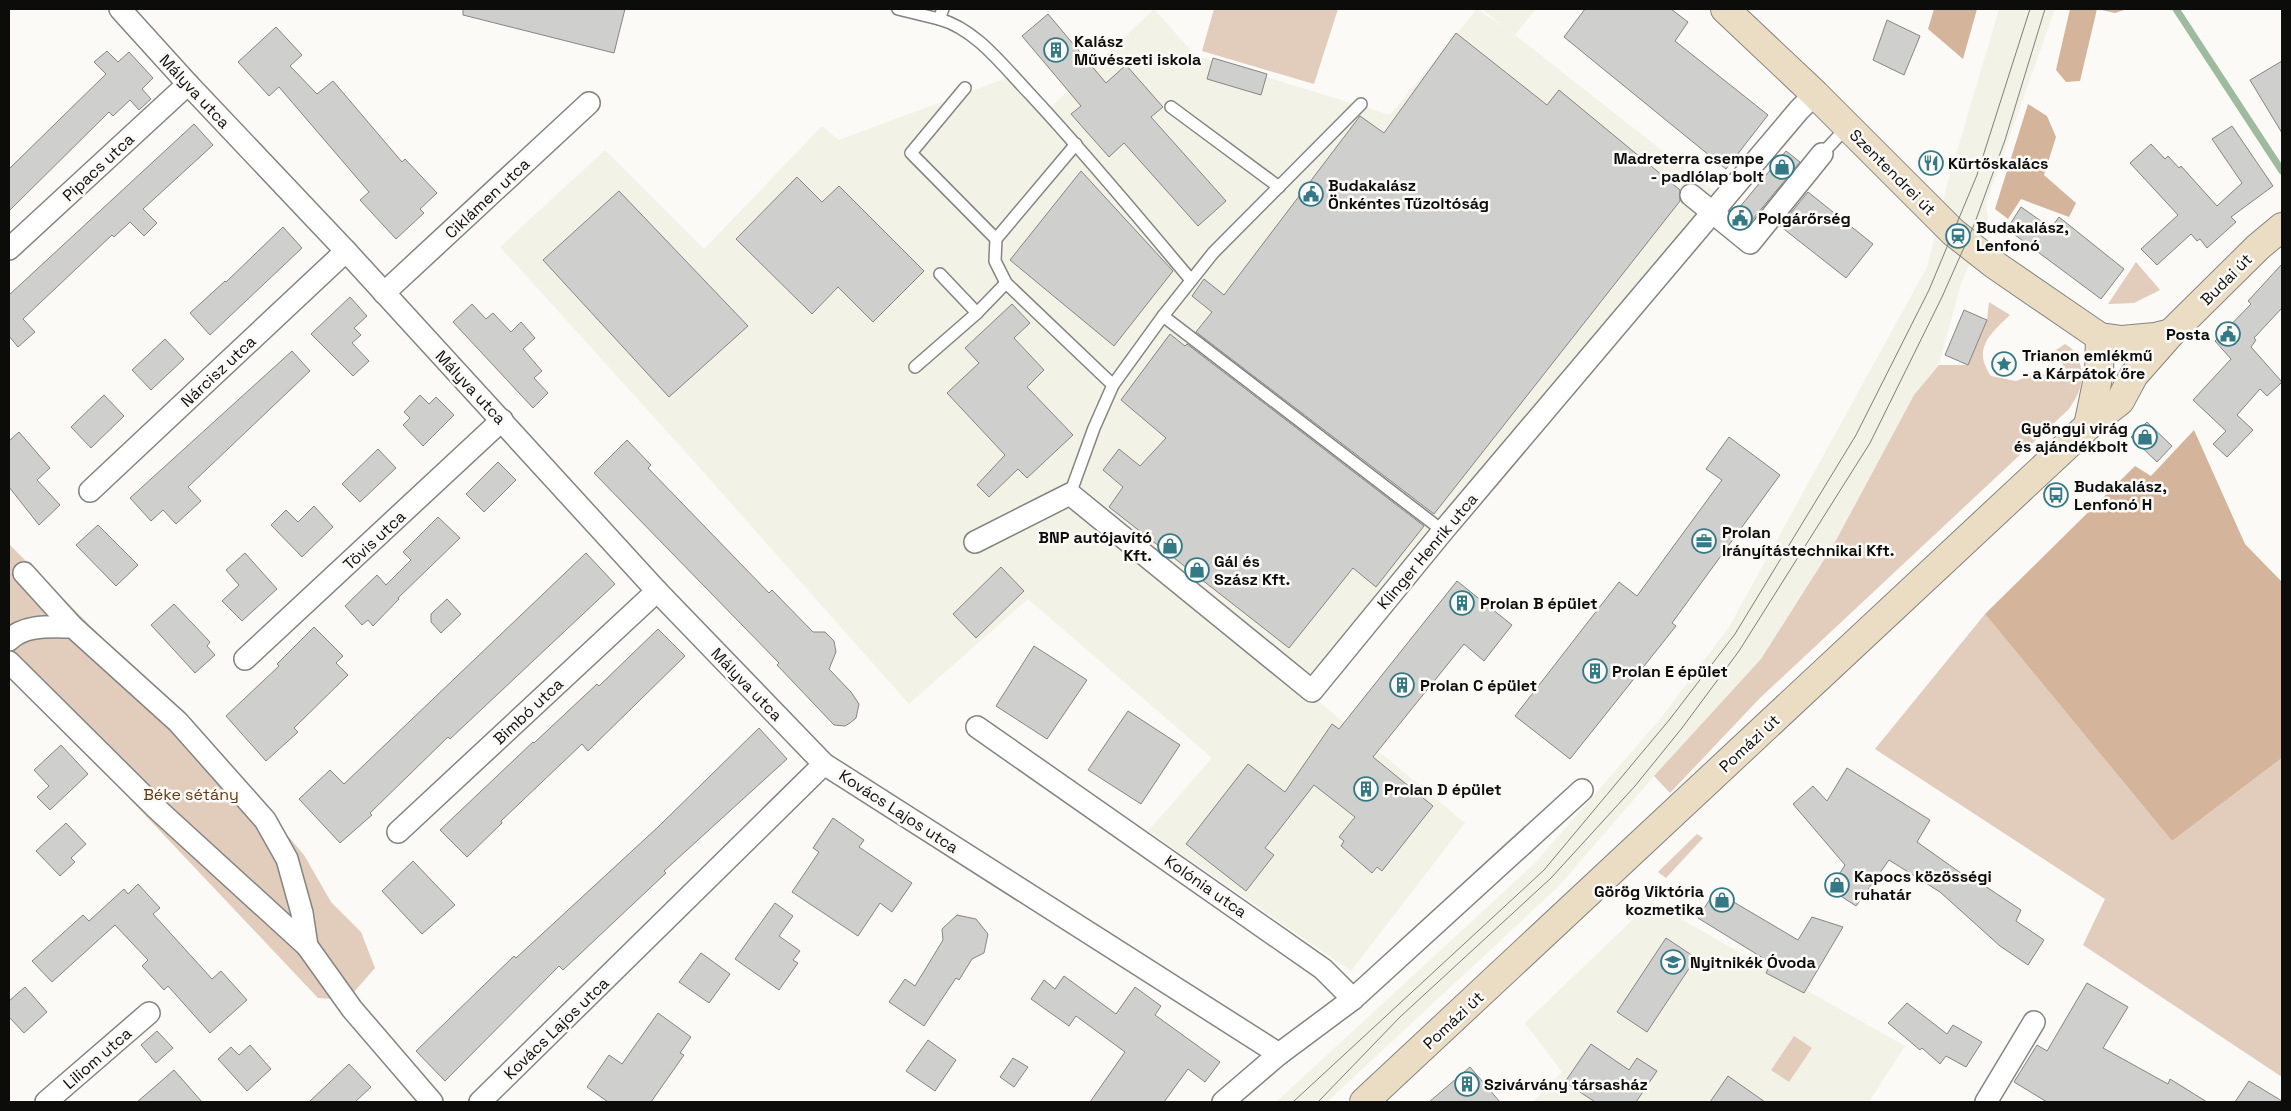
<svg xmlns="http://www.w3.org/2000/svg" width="2291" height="1111" viewBox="0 0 2291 1111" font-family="'Space Grotesk',sans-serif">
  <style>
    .built { fill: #f3f2e7 }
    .green { fill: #e2ccbb }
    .forest { fill: #d5b49c }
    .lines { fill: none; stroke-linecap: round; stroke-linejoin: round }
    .stream { stroke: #9fbb9f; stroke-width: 7 }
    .building { fill: #cfd0cd; stroke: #858684 }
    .lane-casing { stroke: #848481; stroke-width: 14 }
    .street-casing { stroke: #848481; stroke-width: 24 }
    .secondary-casing { stroke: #848481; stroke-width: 30 }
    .lane { stroke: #fff; stroke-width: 11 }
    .street { stroke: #fff; stroke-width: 21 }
    .secondary { stroke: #ebddc3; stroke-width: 28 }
    .tram { stroke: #7e7e7c; stroke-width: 1 }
    .labels { text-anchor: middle; stroke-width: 5; stroke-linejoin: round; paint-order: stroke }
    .poi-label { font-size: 16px; font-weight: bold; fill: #0c0c0b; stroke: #fbfaf7; text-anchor: start }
    .street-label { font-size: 16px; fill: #0c0c0b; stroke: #fbfaf7 }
    .park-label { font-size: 16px; fill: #633811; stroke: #fbfaf7 }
  </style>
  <rect width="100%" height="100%" fill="#fbfaf7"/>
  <g class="built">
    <polygon points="1154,9 1195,55 1390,115 1477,9 1504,27 1482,9 1536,9 1515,35 1715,192 1306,691 1465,823 1351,971 1148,831 1212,758 1028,599 909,704 690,457 500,247 605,150 704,249 822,126 839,140 1006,78 1051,107"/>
    <polygon points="1999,9 2055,9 1986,203 1988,218 1960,287 1939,365 1914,395 1834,544 1761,659 1654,776 1559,886 1327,1102 1276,1102 1536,862 1661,718 1729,627 1927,267 1947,185"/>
    <polygon points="1651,902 1905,1046 1869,1102 1533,1102 1562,1072 1525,1023"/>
  </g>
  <g class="green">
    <polygon points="1214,9 1338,9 1314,84 1202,51"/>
    <polygon points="2136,262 2160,290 2134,303 2108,304"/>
    <path d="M1989,302L2010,315C1990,334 1972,349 1991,376L2016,381L2040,372L2048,378L2063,365L2053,352L2065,344C2081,352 2085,374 2079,391C2077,397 2072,404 2069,409L1759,699L1670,793L1654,776L1761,659L1834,544L1914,395L1939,365H1968L1987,320Z"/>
    <polygon points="9,544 224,760 304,855 331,902 361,932 375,968 347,1000 318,998 9,671"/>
    <polygon points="1985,614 2172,841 2282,758 2282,1077 2083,945 2105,899 1875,749"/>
    <polygon points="1697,834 1703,838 1666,878 1658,872"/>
    <polygon points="1794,1036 1812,1048 1789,1082 1771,1070"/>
  </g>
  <g class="forest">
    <polygon points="1934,9 1977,9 1963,59 1928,29"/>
    <polygon points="2070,9 2127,9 2115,13 2097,9 2080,81 2066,82 2056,70"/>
    <polygon points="2028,104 2047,116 2056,137 2044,175 2076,203 2069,217 2021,199 2008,219 1995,209"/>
    <polygon points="2194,430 2245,544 2282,582 2282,758 2172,841 1985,614 2135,466 2151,476"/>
  </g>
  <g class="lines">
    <polyline class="stream" points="2176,9 2282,171"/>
  </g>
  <g class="building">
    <polygon points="463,9 625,9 614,53 463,15"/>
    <polygon points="1585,9 1671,9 1688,22 1675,41 1768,115 1726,169 1564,37"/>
    <polygon points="1048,14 1106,83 1126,65 1163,107 1151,117 1226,201 1198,226 1124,143 1109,157 1071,114 1081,106 1022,36"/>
    <polygon points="1887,20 1920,36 1904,75 1873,60"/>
    <polygon points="276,27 302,55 290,66 317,94 333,81 402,162 405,159 437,193 420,209 424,213 396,239 360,200 369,192 279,87 269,96 238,62"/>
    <polygon points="1456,33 1547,105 1559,90 1680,190 1680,201 1434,514 1196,332 1212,312 1192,296 1204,279 1224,295 1360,116 1384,133"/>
    <polygon points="107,51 118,62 129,52 153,78 142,89 151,99 139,110 130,100 113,116 109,112 9,211 9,169 106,74 94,62"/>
    <polygon points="1213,58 1267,74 1261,95 1207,79"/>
    <polygon points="2282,61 2282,133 2250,80"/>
    <polygon points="194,124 213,145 143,209 157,223 144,236 130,222 114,237 112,235 23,319 35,332 18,347 9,336 9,295"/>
    <polygon points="2232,126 2273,186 2231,217 2236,222 2207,248 2200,239 2197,241 2191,234 2157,265 2141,249 2178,215 2130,163 2151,144 2165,159 2168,156 2179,168 2181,166 2217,206 2242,183 2212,139"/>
    <polygon points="1786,151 1800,162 1748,225 1734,214"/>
    <polygon points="1081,171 1173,271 1114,346 1010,260"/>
    <polygon points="797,177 822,202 839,186 924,271 873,322 838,287 812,314 736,239"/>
    <polygon points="619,191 748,326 669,397 543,260"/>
    <polygon points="1808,192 1873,244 1846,278 1780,226"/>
    <polygon points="2021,207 2051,228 2059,217 2124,269 2101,299 2007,229"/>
    <polygon points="283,227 302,248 210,335 190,313 225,281 226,282"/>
    <polygon points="2282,264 2282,308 2254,338 2256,340 2251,347 2282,382 2267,396 2260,389 2237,415 2253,430 2227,457 2213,444 2226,431 2193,400 2231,359 2215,341 2251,304 2248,301"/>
    <polygon points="350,297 367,316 354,328 361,335 352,343 369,361 353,376 311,334"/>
    <polygon points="472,304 486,319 493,313 511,332 521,322 535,338 523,349 542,371 534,378 548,393 533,408 453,322"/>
    <polygon points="1012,304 1030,323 1014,338 1044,370 1027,387 1073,435 1027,478 1018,469 989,497 977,485 1005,455 947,393 979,363 965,348"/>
    <polygon points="1964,310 1987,320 1968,365 1945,355"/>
    <polygon points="1170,334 1185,346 1187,344 1424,526 1376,587 1353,568 1289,648 1109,507 1123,487 1103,470 1119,449 1140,466 1166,438 1121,400"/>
    <polygon points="165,339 184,359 151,390 132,370"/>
    <polygon points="292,351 310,371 188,487 201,501 176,524 163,510 151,521 130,498"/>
    <polygon points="104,395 124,416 91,448 71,427"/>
    <polygon points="420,395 429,404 436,397 454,415 423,446 403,425 410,418 404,412"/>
    <polygon points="2147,422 2172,446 2157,462 2131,437"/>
    <polygon points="19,432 50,468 37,480 60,505 39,525 9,487 9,441"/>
    <polygon points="1729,437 1780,475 1672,623 1676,626 1570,759 1515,716 1619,582 1637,596 1722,480 1706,469"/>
    <polygon points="627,440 651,465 648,468 769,593 772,590 813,632 825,632 834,641 836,652 829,669 851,692 859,704 856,718 850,723 845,726 834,725 777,665 779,663 594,473"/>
    <polygon points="378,449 396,468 360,502 342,484"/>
    <polygon points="498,462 516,480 484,512 466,494"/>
    <polygon points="314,506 333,527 302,557 271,525 286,510 298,522"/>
    <polygon points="438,517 460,538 398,598 399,599 373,626 368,620 362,625 345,606 377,575 386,585 411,560 403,552"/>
    <polygon points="98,525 138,565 116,586 76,545"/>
    <polygon points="245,553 277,589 242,621 222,601 239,585 226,570"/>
    <polygon points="586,553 615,584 450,739 448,737 370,813 372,815 340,843 299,799 330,770 344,784"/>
    <polygon points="1001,567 1024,591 976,638 953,614"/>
    <polygon points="1457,581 1512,625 1484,661 1464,644 1373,757 1433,806 1382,871 1377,867 1372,873 1341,846 1344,841 1339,837 1355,817 1314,785 1265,848 1274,855 1246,891 1186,844 1248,764 1285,792 1332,724 1339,729"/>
    <polygon points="447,599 461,614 441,633 431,622 431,614"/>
    <polygon points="174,604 210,642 207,646 215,655 195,673 151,625"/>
    <polygon points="314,627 343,656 336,663 348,675 294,728 298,732 266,761 226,716 279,666 277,664"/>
    <polygon points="658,629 685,656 588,751 582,744 501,821 502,823 467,857 440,830 533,742 534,743 597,684 599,686"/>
    <polygon points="1034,646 1087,680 1047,739 996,706"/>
    <polygon points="1128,711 1180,745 1141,804 1088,770"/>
    <polygon points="759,728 787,759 664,871 666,873 563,970 559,966 445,1081 416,1051 514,956 516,958 658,827"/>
    <polygon points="61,745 88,774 50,810 37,797 49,786 34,770"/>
    <polygon points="1847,768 1930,820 1917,842 1965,876 1967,874 2021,910 2016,921 2044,940 2028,965 2000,946 1940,892 1889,860 1856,906 1830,889 1845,865 1793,804 1813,786 1827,801"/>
    <polygon points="833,818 864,840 859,847 912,883 892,912 880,903 858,936 792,892 819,852 813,848"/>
    <polygon points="66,823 86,844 71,858 75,862 60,876 36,851"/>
    <polygon points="413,861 455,905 422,934 382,891"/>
    <polygon points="138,884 160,908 153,914 212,979 221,971 247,1000 210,1033 168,986 164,990 142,966 148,960 115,925 52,982 32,961 83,915 89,921 124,889 128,894"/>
    <polygon points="1715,891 1798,940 1812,917 1843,927 1804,993 1766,973 1771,963 1698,918"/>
    <polygon points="775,903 793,916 779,936 800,951 793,960 798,963 779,990 735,959"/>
    <polygon points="957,915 976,919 988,934 984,953 972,959 959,980 956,978 924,1026 889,1002 905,979 915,986 943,940 942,929"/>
    <polygon points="1666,938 1696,958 1647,1032 1617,1012"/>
    <polygon points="701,953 730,974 709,1003 679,982"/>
    <polygon points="1064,976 1116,1014 1135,987 1161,1006 1155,1015 1220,1062 1205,1082 1188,1069 1164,1102 1090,1102 1125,1052 1076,1016 1069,1026 1031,999 1044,980 1055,989"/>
    <polygon points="2087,983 2128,1007 2103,1048 2168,1084 2170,1079 2207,1102 2047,1102 2014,1082 2037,1045 2047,1051"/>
    <polygon points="25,987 47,1012 24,1033 9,1017 9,1001"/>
    <polygon points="1907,1003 1947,1034 1953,1025 1982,1042 1966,1067 1946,1056 1940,1064 1922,1048 1920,1050 1888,1023"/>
    <polygon points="658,1013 691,1037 680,1053 684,1055 651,1102 608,1102 587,1087 609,1055 622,1064"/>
    <polygon points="157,1031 173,1048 156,1063 141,1045"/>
    <polygon points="928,1040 956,1060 935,1091 906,1071"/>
    <polygon points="1591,1044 1629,1070 1637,1058 1657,1071 1636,1102 1595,1102 1565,1082"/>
    <polygon points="250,1045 271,1069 247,1091 218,1059 231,1047 239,1055"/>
    <polygon points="1013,1058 1028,1067 1014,1087 1000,1077"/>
    <polygon points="349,1064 371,1087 355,1102 309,1102"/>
    <polygon points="1470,1067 1500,1102 1429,1102"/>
    <polygon points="174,1070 202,1102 137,1102 151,1090"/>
    <polygon points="1728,1076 1765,1102 1710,1102"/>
    <polygon points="2249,1081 2282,1101 2282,1102 2235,1102"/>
  </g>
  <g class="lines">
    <g class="lane-casing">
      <g id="lane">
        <polyline points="898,9 939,19 943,9"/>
        <path d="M939,19C976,29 1003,66 1029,93C1085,153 1138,217 1191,280"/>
        <polyline points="965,88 911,153 996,239"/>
        <polyline points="1171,107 1279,187"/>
        <polyline points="1822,154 1847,127"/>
        <polyline points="940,274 977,313 1006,283 1113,385 1094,428 1070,494"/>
        <polyline points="1006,283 995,261 996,239 1076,144"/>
        <polyline points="1163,316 1443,531"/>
        <polyline points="915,367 977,313"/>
        <polyline points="1113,385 1163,316 1213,253 1361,104"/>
      </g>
    </g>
    <g class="street-casing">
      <g id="street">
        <polyline points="120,9 188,84 346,251 657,591 824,764"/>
        <polyline points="1691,195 1750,243 1822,154"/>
        <polyline points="9,249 188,84"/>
        <polyline points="384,293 589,103"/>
        <polyline points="90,491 346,251"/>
        <polyline points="975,542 1070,494 1312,691 1443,531 1799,110 1815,94"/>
        <polyline points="24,573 73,627"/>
        <path d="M9,640C25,624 51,627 73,627L178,722L265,820L287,859L302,913L307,946"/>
        <polyline points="245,659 502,420"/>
        <polyline points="9,662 157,809 307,946 352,1009 432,1102"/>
        <polyline points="977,727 1323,969 1353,999"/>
        <polyline points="398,832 657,591"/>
        <polyline points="46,1102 149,1013"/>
        <polyline points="480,1102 824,764 1279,1054"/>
        <polyline points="1223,1102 1279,1054 1353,999 1582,790"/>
        <polyline points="1986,1102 2034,1022"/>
      </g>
    </g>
    <g class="secondary-casing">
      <g id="secondary">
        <polyline points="1725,9 1815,94 1953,232 1995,265 2100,337 2122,340 2155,337 2171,333"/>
        <polyline points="2088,426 2099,373 2100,337"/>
        <polyline points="1364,1102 2088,426 2120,401 2134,375 2171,333 2258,247 2282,227"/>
      </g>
    </g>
    <use href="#lane" class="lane"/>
    <use href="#street" class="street"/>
    <use href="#secondary" class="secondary"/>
    <g class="tram">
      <polyline points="1293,1102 1544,870 1670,719 1735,634 1856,435 1929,290 1977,175 2030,9"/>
      <polyline points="1318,1102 1400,1017 1551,878 1635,786 1682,728 1739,651 1870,443 1942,297 1974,225 2005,140 2045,9"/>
    </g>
  </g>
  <defs>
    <g id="building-ring" transform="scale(1.25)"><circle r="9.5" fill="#fbfaf7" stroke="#337986" stroke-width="1.5"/><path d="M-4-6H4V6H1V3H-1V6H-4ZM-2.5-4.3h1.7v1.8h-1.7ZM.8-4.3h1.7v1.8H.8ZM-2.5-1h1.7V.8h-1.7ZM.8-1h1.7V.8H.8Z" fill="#337986"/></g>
    <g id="restaurant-ring" transform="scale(1.25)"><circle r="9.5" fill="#fbfaf7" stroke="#337986" stroke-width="1.5"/><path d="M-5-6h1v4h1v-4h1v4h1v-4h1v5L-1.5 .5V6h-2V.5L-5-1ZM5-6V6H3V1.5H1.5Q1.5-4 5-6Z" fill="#337986"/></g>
    <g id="shop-ring" transform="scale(1.25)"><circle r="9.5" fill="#fbfaf7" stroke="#337986" stroke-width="1.5"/><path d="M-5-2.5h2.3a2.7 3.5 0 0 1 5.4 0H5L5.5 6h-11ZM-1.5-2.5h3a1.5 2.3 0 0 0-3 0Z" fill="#337986"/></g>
    <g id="civic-ring" transform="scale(1.25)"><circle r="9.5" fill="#fbfaf7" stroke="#337986" stroke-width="1.5"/><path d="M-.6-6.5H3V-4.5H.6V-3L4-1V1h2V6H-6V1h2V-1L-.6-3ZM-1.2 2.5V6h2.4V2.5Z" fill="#337986"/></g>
    <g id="station-ring" transform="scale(1.25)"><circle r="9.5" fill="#fbfaf7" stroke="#337986" stroke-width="1.5"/><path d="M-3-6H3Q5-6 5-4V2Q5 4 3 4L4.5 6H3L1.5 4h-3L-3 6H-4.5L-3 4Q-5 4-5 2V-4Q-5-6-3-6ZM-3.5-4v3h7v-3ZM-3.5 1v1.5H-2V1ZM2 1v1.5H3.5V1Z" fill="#337986"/></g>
    <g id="sight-ring" transform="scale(1.25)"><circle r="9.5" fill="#fbfaf7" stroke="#337986" stroke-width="1.5"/><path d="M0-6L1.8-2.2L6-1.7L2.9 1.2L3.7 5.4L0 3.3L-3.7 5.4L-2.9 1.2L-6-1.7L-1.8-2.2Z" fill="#337986"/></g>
    <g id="bus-ring" transform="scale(1.25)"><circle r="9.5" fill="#fbfaf7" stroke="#337986" stroke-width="1.5"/><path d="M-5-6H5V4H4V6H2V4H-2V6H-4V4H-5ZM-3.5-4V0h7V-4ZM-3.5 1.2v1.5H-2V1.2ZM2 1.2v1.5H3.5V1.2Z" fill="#337986"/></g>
    <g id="office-ring" transform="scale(1.25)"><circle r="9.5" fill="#fbfaf7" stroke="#337986" stroke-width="1.5"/><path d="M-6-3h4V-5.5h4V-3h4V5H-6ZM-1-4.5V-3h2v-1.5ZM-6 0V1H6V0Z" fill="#337986"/></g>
    <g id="school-ring" transform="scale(1.25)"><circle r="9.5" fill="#fbfaf7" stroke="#337986" stroke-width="1.5"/><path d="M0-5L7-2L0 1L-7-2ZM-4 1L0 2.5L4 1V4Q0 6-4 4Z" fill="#337986"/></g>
  </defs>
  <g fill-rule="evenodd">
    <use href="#building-ring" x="1056" y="50"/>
    <use href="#restaurant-ring" x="1931" y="163"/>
    <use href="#shop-ring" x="1782" y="167"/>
    <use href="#civic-ring" x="1311" y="194"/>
    <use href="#civic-ring" x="1740" y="218"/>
    <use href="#station-ring" x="1958" y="236"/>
    <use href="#civic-ring" x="2228" y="334"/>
    <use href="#sight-ring" x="2004" y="364"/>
    <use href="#shop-ring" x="2145" y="437"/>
    <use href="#bus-ring" x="2056" y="495"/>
    <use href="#office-ring" x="1704" y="541"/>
    <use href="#shop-ring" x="1170" y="546"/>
    <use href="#shop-ring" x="1197" y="570"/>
    <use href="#building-ring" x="1462" y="603"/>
    <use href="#building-ring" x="1595" y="671"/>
    <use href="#building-ring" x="1402" y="685"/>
    <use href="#building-ring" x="1366" y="789"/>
    <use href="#shop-ring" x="1837" y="885"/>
    <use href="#shop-ring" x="1722" y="900"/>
    <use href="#school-ring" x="1673" y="962"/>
    <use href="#building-ring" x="1467" y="1084"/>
  </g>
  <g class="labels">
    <g class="poi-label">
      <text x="1074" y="47">Kalász<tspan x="1074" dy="18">Művészeti iskola</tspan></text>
      <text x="1764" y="164" text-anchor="end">Madreterra csempe<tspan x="1764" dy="18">- padlólap bolt</tspan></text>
      <text x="1948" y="169">Kürtőskalács</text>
      <text x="1328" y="191">Budakalász<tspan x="1328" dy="18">Önkéntes Tűzoltóság</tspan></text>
      <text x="1758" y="224">Polgárőrség</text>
      <text x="1976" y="233">Budakalász,<tspan x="1976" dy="18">Lenfonó</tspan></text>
      <text x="2210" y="340" text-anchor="end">Posta</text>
      <text x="2022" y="361">Trianon emlékmű<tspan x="2022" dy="18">- a Kárpátok őre</tspan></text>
      <text x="2128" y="434" text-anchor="end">Gyöngyi virág<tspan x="2128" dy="18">és ajándékbolt</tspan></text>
      <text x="2074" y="492">Budakalász,<tspan x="2074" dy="18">Lenfonó H</tspan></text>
      <text x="1722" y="538">Prolan<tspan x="1722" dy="18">Irányítástechnikai Kft.</tspan></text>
      <text x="1152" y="543" text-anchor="end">BNP autójavító<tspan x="1152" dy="18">Kft.</tspan></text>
      <text x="1214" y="567">Gál és<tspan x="1214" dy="18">Szász Kft.</tspan></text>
      <text x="1480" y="609">Prolan B épület</text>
      <text x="1612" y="677">Prolan E épület</text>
      <text x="1420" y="691">Prolan C épület</text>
      <text x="1384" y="795">Prolan D épület</text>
      <text x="1854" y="882">Kapocs közösségi<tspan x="1854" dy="18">ruhatár</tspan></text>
      <text x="1704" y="897" text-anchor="end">Görög Viktória<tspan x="1704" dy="18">kozmetika</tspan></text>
      <text x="1690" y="968">Nyitnikék Óvoda</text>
      <text x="1484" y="1090">Szivárvány társasház</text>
    </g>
    <g class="street-label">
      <text transform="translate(195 91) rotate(47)" y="6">Mályva utca</text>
      <text transform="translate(98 167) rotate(-43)" y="6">Pipacs utca</text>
      <text transform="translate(1893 172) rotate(45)" y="6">Szentendrei út</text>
      <text transform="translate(487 198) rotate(-43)" y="6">Ciklámen utca</text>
      <text transform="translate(2226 279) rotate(-45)" y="6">Budai út</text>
      <text transform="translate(218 371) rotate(-43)" y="6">Nárcisz utca</text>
      <text transform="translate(471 387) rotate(47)" y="6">Mályva utca</text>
      <text transform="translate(374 540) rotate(-43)" y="6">Tövis utca</text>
      <text transform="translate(1427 551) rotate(-50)" y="6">Klinger Henrik utca</text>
      <text transform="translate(747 684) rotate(46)" y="6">Mályva utca</text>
      <text transform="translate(528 711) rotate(-43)" y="6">Bimbó utca</text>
      <text transform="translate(1749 743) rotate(-43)" y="6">Pomázi út</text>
      <text transform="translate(899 811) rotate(33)" y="6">Kovács Lajos utca</text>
      <text transform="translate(1206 886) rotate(35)" y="6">Kolónia utca</text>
      <text transform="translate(1453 1020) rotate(-43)" y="6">Pomázi út</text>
      <text transform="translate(556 1028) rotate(-44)" y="6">Kovács Lajos utca</text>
      <text transform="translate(97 1058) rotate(-41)" y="6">Liliom utca</text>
    </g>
    <g class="park-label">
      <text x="191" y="800">Béke sétány</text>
    </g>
  </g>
  <rect width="2291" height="1111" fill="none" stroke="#0c0c0b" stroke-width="20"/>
</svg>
